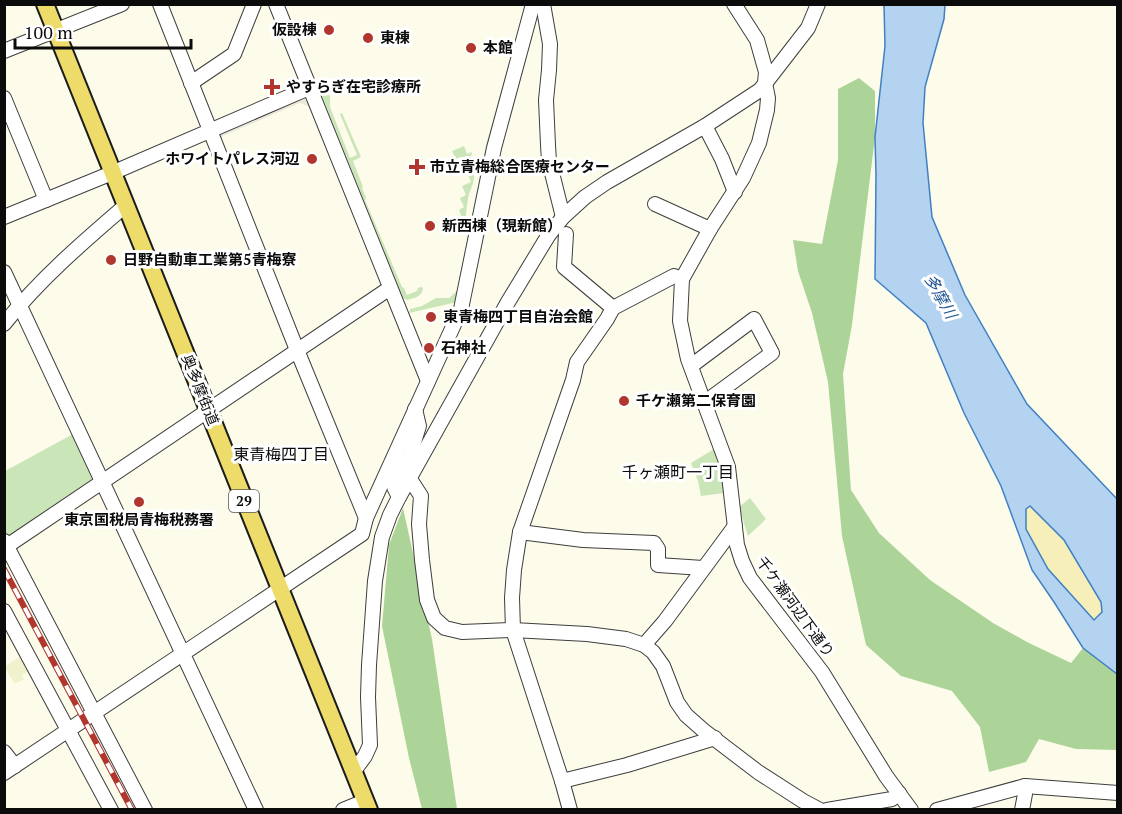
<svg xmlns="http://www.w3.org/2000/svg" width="1122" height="814" viewBox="0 0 1122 814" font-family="'PT Serif','Noto Sans JP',serif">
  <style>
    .farmland { fill: #f0f1cd }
    .green { fill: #cae5b7 }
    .forest { fill: #add498 }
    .sand { fill: #f6efba }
    .plaza { fill: #ece9db }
    .water { fill: #b3d3f1; stroke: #4080c2; stroke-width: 1.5; fill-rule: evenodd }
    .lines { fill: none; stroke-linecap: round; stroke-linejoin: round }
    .minor-casing { stroke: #3e3e3e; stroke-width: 16 }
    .major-casing { stroke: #1c1c1c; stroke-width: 20 }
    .minor { stroke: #fff; stroke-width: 14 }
    .major { stroke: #eedc6a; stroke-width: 16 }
    .rail-casing { stroke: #b0362e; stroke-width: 6 }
    .rail { stroke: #fff; stroke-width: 4; stroke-dasharray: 11; stroke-linecap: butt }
    .poi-dot { fill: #b0362e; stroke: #fff; stroke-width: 2 }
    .labels { text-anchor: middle; stroke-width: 6; stroke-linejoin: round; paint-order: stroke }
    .shield { fill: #fff; stroke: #545454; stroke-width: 1.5 }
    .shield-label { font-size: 14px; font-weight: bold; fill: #0b0b0b }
    .poi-label { font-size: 15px; font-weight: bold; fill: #0b0b0b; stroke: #fff; text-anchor: start }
    .street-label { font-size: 15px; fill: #0b0b0b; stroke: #fff }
    .water-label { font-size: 16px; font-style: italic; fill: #1f5492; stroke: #fff }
    .neighbourhood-label { font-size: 16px; fill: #0b0b0b; stroke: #fff }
  </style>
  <rect width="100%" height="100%" fill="#fdfcea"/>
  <polygon class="farmland" points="21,656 29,671 22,675 24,679 15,684 4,667"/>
  <g class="green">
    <polygon points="502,88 504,89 457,302 409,313 410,309 422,306 436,298 449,298 457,291 486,145"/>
    <path d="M326,94H328L330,96V107L350,158L357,155L340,114L342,113L361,157L353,161L363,187L362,188L366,198L365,200L402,287L404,288L407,295L417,291L418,288L421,287L423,288C422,297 414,298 407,300L403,298L322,96Z"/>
    <path d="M464,146L467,154L472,152L469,168C473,171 474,171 474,176C474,182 471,189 469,194C466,205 467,222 461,231L457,222L463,220L459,210L464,207L460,198L466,195L462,186L471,182L461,157L456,159L452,151Z"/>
    <polygon points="75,433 95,478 94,482 10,539 7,537 5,532 5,471"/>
    <polygon points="714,449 725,493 701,496 698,481 691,463"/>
    <polygon points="750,498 766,519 748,536 739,507"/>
  </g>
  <g class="forest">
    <polygon points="859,78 875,91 875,137 852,325 843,374 851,490 879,533 930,580 993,623 1027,642 1071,663 1083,648 1117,674 1117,750 1076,749 1039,739 1026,762 989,772 980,727 952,691 901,676 866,645 842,536 828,382 812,313 798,271 793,240 822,244 838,160 838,89"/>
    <polygon points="403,508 432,639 457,809 422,809 409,758 382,626 389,545"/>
  </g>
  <polygon class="sand" points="1030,506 1064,540 1101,602 1102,612 1094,621 1048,569 1026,529 1026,509"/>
  <polygon class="plaza" points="299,98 303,98 308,101 383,286 379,290 381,285 310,107 300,103 223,136 220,143 219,138 221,133"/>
  <path class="water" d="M884,5H945L944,19L925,87L923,123L932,217L965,295L1027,404L1117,499V674L1083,648L1054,602L1032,570L1001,486L964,413L926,323L875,279L876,175L875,137L885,46ZM1030,506L1064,540L1101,602L1102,612L1094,620L1048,569L1026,529V509Z"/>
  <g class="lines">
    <g class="minor-casing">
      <g id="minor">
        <polyline points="160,4 297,350 366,518"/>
        <polyline points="276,4 428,381"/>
        <polyline points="543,4 550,44 549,70 546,100 548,145 549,161 563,217"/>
        <polyline points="734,4 757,40 766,72 765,83 768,98 767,110 759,143 743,178 710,229 682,279 680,321 688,359 728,467 737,545 742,561 750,578 822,672 886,776 911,810"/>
        <polyline points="4,51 122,4"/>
        <polyline points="191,83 234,54 254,4"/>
        <polyline points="4,98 46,200"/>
        <polyline points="705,126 722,159 735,192"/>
        <polyline points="655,204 710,229"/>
        <polyline points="4,217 112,173 309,88"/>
        <polyline points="566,234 564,267 613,308"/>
        <polyline points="4,272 256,810"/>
        <path d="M4,324C39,280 83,242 125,206"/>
        <polyline points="691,366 754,319 772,353 704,403"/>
        <polyline points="410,479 421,496 419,524 422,560 427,600 434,618 445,628 462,632 513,630 587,634 626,639 644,645 653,652 663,666 677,702 686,715 703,730 758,772 803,801 820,810"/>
        <polyline points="399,497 394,487 411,452 419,426 415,409"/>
        <polyline points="520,532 583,540 654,543 658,549 658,565 703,568"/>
        <polyline points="4,541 145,810"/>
        <polyline points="7,546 390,288"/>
        <polyline points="4,611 111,810"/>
        <polyline points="644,645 665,621 735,526"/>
        <polyline points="4,752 15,766"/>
        <polyline points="354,771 365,756 370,745 368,697 369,665 375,581 382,537 390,515 399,497 508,302 548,236 563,217 585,197 607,182 705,126 760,90 808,28 818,4"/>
        <polyline points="4,773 362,534 366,518 461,309 494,148 533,4"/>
        <polyline points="562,781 627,765 715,738"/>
        <polyline points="343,810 365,801"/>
        <polyline points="570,810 562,781 513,630 512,598 514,570 520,532 573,380 577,362 607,319 613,308 674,276 682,279"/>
        <polyline points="827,810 892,799 899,793"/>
        <polyline points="937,810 1025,786 1118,793"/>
        <polyline points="1022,810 1025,794 1025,786"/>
      </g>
    </g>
    <g class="major-casing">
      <polyline id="major" points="45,4 369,810"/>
    </g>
    <use href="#minor" class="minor"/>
    <use href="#major" class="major"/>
    <g class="rail-casing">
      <polyline id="rail" points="4,569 132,810"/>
    </g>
    <use href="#rail" class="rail"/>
  </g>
  <g class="poi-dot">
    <circle cx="329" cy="30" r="6"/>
    <circle cx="368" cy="38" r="6"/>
    <circle cx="471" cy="48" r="6"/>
    <path d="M269 78h6v6h6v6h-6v6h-6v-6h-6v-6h6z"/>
    <circle cx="312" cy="159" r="6"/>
    <path d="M414 158h6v6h6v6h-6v6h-6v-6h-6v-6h6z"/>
    <circle cx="430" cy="226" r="6"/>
    <circle cx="111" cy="260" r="6"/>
    <circle cx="431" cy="317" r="6"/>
    <circle cx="429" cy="348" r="6"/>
    <circle cx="624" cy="401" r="6"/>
    <circle cx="139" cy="502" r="6"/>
  </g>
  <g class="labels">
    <rect class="shield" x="229" y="490" width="30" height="22" rx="4.5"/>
    <g class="shield-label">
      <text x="244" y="506">29</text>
    </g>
    <g class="poi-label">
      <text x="317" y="35" text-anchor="end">仮設棟</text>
      <text x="380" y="43">東棟</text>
      <text x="483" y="53">本館</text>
      <text x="286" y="92">やすらぎ在宅診療所</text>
      <text x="300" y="164" text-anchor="end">ホワイトパレス河辺</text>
      <text x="430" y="172">市立青梅総合医療センター</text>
      <text x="442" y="231">新西棟（現新館）</text>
      <text x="123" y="265">日野自動車工業第5青梅寮</text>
      <text x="443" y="322">東青梅四丁目自治会館</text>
      <text x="441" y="353">石神社</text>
      <text x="636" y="406">千ケ瀬第二保育園</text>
      <text x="139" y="525" text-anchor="middle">東京国税局青梅税務署</text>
    </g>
    <g class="street-label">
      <text transform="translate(200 390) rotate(68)" y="5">奥多摩街道</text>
      <text transform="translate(795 607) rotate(54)" y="5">千ケ瀬河辺下通り</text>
    </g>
    <g class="water-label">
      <text transform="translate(941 296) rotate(61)" y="6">多摩川</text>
    </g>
    <g class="neighbourhood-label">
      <text x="281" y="460">東青梅四丁目</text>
      <text x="678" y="478">千ヶ瀬町一丁目</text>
    </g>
  </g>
  <rect width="1122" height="814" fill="none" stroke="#0b0b0b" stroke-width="12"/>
  <path d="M15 39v9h176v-9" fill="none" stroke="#0b0b0b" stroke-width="3"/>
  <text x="24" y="39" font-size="18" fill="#0b0b0b" stroke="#ffffff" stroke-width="4.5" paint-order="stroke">100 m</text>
</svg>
